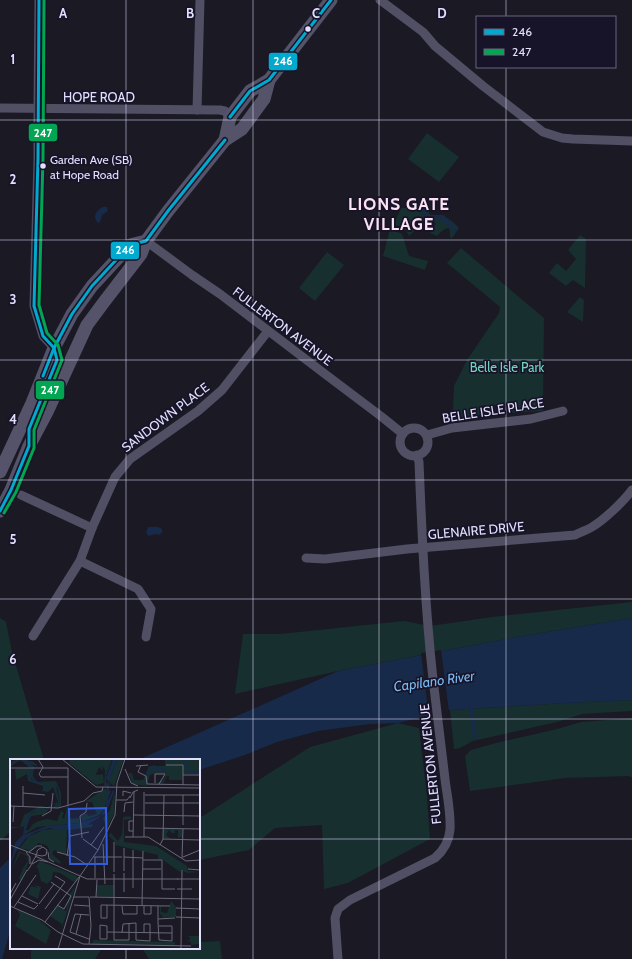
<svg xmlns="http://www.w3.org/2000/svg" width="632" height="959" viewBox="0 0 632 959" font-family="Cabin,sans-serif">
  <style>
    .green { fill: #172f2f }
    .water { fill: #172a4a }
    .pier { fill: #1a1924 }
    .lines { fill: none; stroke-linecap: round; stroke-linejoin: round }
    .stream { stroke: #172a4a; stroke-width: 3.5 }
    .minor { stroke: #504f64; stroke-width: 9 }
    .secondary { stroke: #545369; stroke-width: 13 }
    .bus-1-casing { stroke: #171429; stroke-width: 6 }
    .bus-2-casing { stroke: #171429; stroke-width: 6 }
    .bus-1 { stroke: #00a9ce; stroke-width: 3 }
    .bus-2 { stroke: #00a651; stroke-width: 3 }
    .grid { fill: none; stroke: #e2dffc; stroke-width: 1; stroke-opacity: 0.55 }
    .bus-dot { fill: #e2dffc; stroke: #171429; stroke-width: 1.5 }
    .labels { text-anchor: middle; stroke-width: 3.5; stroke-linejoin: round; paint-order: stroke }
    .bus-label { font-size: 12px; fill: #e2dffc; stroke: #171429; text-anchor: start }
    .street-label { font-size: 13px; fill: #e2dffc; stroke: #171429 }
    .park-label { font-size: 13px; fill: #71d5bd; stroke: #171429 }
    .water-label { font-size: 14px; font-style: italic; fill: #78b8f0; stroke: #171429 }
    .district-label { font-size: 17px; font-weight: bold; letter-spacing: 1px; fill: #fce1f2; stroke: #171429 }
    .inset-river { fill: none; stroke: #172a4a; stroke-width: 2 }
    .inset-road { fill: none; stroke: #6a687a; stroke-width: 1 }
    .view { fill: #315cdc; fill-opacity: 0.15; stroke: #315cdc; stroke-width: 2 }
    .inset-edge { fill: none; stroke: #e2dffc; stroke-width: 2 }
    .grid-label { font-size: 13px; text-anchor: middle; font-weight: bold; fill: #e2dffc; stroke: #171429; stroke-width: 3.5; stroke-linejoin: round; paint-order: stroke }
    .line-badge { stroke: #171429; stroke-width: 1.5 }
    .badge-label { font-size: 11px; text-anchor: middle; font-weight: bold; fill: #fff }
  </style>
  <rect width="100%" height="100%" fill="#1a1924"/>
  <g class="green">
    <polygon points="427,133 459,157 439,182 408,159"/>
    <path d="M423,200L430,215H443L453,222L459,228L452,238L450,237V233L449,228C444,228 440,233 437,236L430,233L436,224L433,220H426L409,236L406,230L394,224L401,208H415Z"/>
    <polygon points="390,229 402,234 409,256 428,261 425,270 383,256"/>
    <polygon points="580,235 586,239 585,288 573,280 566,286 549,273 557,263 566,271 576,259 568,250"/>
    <polygon points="461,248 544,318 543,411 513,413 511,411 510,404 480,406 479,408 480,414 478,416 459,419 455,419 453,408 454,386 467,360 499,313 500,307 447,263"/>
    <polygon points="327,252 344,265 315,301 299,288"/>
    <polygon points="580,297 584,300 583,322 567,312"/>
    <polygon points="632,602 632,618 517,637 338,671 235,694 243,634 280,634 404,621 430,626 492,617"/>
    <polygon points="0,618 6,622 12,652 44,760 11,760 11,831 0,841"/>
    <polygon points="632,700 632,711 582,714 557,722 473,741 460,748 454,749 450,710 566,703"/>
    <polygon points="632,718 632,777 627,776 565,778 470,791 465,756 471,750 496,743 557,729 581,722"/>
    <polygon points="398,723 419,728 427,797 430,839 348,883 324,889 322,825 275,828 249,850 199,860 199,817 203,816 310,747"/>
    <polygon points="220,941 222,959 149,959 142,948 199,948 199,942"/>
    <polygon points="35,948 102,948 95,959 31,959 31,951"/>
  </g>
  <g class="water">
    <path d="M103,207H107L108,211L102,215L100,222L98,223C92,217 96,210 103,207Z"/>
    <path d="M149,527H158L162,529V532L160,535L155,534L149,536C145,534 146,529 149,527Z"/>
    <polygon points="632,618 632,700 566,703 450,710 398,723 370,724 318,731 277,742 245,755 199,770 199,760 138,760 338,671 517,637"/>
    <polygon points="11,857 11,928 2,959 0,959 0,868"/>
  </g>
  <polygon class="pier" points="441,650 449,712 429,717 421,653"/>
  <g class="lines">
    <g class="stream">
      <polyline points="420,204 427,216 430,218 436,218 445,219 455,230"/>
      <polyline points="471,705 475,738"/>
    </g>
    <g class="minor">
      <polyline points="39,0 38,109 38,158 34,306 43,336 54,348"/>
      <polyline points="380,0 423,32 435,46 483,86 543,132 562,138 573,139 632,141"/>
      <polyline points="0,108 220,110 225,111 230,117"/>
      <polyline points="197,110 200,0"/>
      <polyline points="146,241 192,275 220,294 325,374 382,417 403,434"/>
      <circle cx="414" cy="442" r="14"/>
      <polyline points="427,435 452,428 531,419 563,411"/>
      <polyline points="21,495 92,528"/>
      <path d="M306,558L325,559L407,549L575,535C581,532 587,530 592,527C604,520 624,501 632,490"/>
      <polyline points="80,561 138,589 151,609 146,637"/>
      <polyline points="33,636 80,561 92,528 115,477 130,459 198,411 222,390 268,331"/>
      <path d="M338,959L335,918L338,909L350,900L435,858C443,851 449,841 450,830C451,812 447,796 445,779C441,746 437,713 433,679C425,607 422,535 419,462L417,455"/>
    </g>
    <g class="secondary">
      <polyline points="225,140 230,117 250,91 269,80 331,0"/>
      <polyline points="0,472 32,403 54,348 72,314 92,286 130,245 146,241"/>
      <polyline points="0,511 11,490 29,446 47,412 87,325 104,302 141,254 146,241 168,211 225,140 242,129 264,99 269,80"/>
    </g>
    <g class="bus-1-casing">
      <g id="bus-1">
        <polyline points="230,117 250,91 269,80 331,0"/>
        <polyline points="43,376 54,348 72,314 92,286 130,245 146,241 168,211 225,140"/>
        <polyline points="0,511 11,490 29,446 29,429 57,360 54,348 43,336 34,306 38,158 39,0"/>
      </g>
    </g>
    <g class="bus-2-casing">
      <polyline id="bus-2" points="4,513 16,492 34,448 34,430 62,360 58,345 47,333 39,305 43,158 44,0"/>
    </g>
    <use href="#bus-1" class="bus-1"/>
    <use href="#bus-2" class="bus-2"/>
  </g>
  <path class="grid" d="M126,0V760M253,0V959M379,0V959M506,0V17M506,67V959M0,120H632M0,240H632M0,360H632M0,480H632M0,599H632M0,719H632M0,839H11M199,839H632M126,948V959"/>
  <g class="bus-dot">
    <circle cx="308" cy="29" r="3.5"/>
    <circle cx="43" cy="166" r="3.5"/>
  </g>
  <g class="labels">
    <g class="bus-label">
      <text x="50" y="164">Garden Ave (SB)<tspan x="50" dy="15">at Hope Road</tspan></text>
    </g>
    <g class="street-label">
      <text x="99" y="102">HOPE ROAD</text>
      <text transform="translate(283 326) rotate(37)" y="5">FULLERTON AVENUE</text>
      <text transform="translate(493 410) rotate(-9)" y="5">BELLE ISLE PLACE</text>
      <text transform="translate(165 417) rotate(-37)" y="5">SANDOWN PLACE</text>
      <text transform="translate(476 530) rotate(-5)" y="5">GLENAIRE DRIVE</text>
      <text transform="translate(430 764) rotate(-96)" y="5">FULLERTON AVENUE</text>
    </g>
    <g class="park-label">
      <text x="507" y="372">Belle Isle Park</text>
    </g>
    <g class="water-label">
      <text transform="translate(434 681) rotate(-8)" y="5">Capilano River</text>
    </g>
    <g class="district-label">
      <text x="399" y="210">LIONS GATE<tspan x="399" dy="20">VILLAGE</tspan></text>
    </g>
  </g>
  <g transform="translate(10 759)">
    <rect width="190" height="190" fill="#1a1924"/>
    <path d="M12,0L24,3L28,8L16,3L23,8H19L10,1L0,8L2,2ZM60,0H102L96,17L97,27H94L95,11L92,7L93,13L89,8L86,16L93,15L94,24L86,26L59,4ZM107,0H114L104,27L99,23ZM155,0H190V15H173L172,21H159V17H157L153,25L146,24L153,21L156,15H144L140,16L137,27L123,25L117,12V11L118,14H122L124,21H133L139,7H155ZM24,9L23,17L27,23L46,22L51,34V47L45,49L43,47H48L50,44L48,30L45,26L49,43L46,47L44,45L48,43L43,28L38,33L33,32L32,34L33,27L18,22L17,15L6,21L5,10L24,9L19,19L21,21L25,22L20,18ZM94,30L101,32L94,50L89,56L72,63L71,57L77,54L78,57L87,55L82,43H75ZM105,31L104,55L97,69L93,59L100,51ZM59,46L58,60L69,59L70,64L27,68L14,76V71H19L23,65L29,62L37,60L47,62L51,52L54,54L52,58L54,60L57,47ZM30,47L38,49L22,53L17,60L16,66L17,60L23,53L40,49L35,55L22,57L18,60L17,67L15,69L16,67L0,70V68H10L14,56ZM120,57L122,60L114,61V83L146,87L177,107L178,112L190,113L177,114L171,111L170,113L153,101L148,100V96L105,86V83L99,77L100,73L108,82L112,75L113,58ZM83,65L82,68L57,71L56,96L44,91L42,95L51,103L50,105L40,100L39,90L36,86L28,84L22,92L10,89L18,78L33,71ZM154,69L172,70V78L168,79V71H171H165V74H162L159,71L156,76L161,80L154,79ZM9,92L18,96L20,100L11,122L9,119L13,109L18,102L17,97L10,94L0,115ZM30,102L67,117V120L64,123L50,114L43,113L42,120L37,125L31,122L28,109L26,108ZM23,125L31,128L28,140L18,135L21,127L28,129ZM66,126L53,165L51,174L52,165L40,157L47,147L56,152L60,135ZM87,126H104L103,138L87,137ZM161,142L166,148V158L150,159L153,158L150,155V147H154L151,148V153L157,154ZM7,150L29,161L41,171L36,185L5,167L10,156ZM176,177H189L190,185L181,186V183L176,182L180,181V178ZM83,181L165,183V186L82,185Z" fill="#172f2f"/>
    <path d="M103,0H107L99,23L104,33L96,54L77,66L47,71L40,69L26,73L15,80L5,94L0,109L5,84L13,76L14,68L16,62L21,53L30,50H35L43,44L46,47L49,44L45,28L41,26L38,30H36L33,25H27L19,20V17L24,9L21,20L34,25L37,29L40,26H44L46,27L50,45L47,48L43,45L36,51L22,53L14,76L37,67L70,64L91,57L103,31L96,19Z" fill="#172a4a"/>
    <path class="inset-river" d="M13,0L24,9M174,0L180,14L190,13M136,16L144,7L150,11L155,10M97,49L98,24"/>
    <path class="inset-road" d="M28,0L33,8L29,15L31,18H58M52,0L86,28L190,29M131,6L128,13L136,17L137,25L190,26M156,6H173V26M126,7L138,6M0,9H58V46M115,10L121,24L128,27M173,16H190M145,24V15H155L149,25M13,34L35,36M135,36H190M113,37V32L121,34M120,39L123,33L128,31M106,41H117L120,37M135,44H190M0,47L48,49L74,42L83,34L92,32L93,28M13,47V27M114,53L115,44L123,43M124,56L190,57M32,57L41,52L43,34M123,62H119V72H123M3,63L4,47M173,66V36M134,69L190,70M115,78H138L176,102L190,101M123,78L124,33M134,78V33M72,79L70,57L76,53L77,44M73,80L88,91M153,80L190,81M93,85L95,125M0,86L21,94L27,96L32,97L36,96L37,91L33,88L29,90L27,92V94L25,99L24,100L20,108L17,112M81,86L94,68M150,86L153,80L154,36M88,91L105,56L107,24L115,0M16,93L20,98V105M19,93L27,87H32M38,93L39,100L44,103M47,93L65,98L77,106M25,97L77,120H168M57,97L60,77L79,73M84,98H112M114,98L133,99M173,98L190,91M172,99L173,70M133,101H152V130H165M22,105L29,101L38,103M133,110H151M178,110L190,111M114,112V89M104,113V83M104,115V181H119V164M70,117L88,91M85,119V98M167,120H190M41,123L61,137L54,150L47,146M123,129V91M167,130H182M114,133V114M0,135L6,124M12,137L28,145M64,138H79M80,138L190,140M86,138L87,121M0,141L17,111M8,143L24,150L28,146M29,145L44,125M64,146L79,147M97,146V159H91V146L160,147M0,147L32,161L48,173L73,185L181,187M112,147L113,155H127V146M132,147L133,92M134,147V155H141V147M148,147V163L149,181L162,182V167H149M4,148L26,116M166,149L190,150M35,150L55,123L45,117M79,156L65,155L60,173L79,180M166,158L190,159M148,160L165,159M35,163L69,118M90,166L97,167V180H90ZM97,173L162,174M112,174L113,165L126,164V181L140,182V165H134V174M66,175L71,155M79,185L81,167L79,138M48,190L70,117M171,190L172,111"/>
    <path class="view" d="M96,49L97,105H60L59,50Z"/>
    <rect width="190" height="190" class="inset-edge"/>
  </g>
  <g class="grid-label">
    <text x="63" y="18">A</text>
    <text x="190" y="18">B</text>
    <text x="316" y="18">C</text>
    <text x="442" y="18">D</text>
    <text x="13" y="64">1</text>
    <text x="13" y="184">2</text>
    <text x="13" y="304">3</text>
    <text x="13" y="424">4</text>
    <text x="13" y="544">5</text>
    <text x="13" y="664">6</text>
  </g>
  <g class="line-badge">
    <rect x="268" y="52" width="30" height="19" rx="4" fill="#00a9ce"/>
    <rect x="28" y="123" width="30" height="19" rx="4" fill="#00a651"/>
    <rect x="110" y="241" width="30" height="19" rx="4" fill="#00a9ce"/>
    <rect x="35" y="380" width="30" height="20" rx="4" fill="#00a651"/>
  </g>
  <g class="badge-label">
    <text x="283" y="65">246</text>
    <text x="43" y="137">247</text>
    <text x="125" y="254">246</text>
    <text x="50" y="394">247</text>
  </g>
  <rect x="476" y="16" width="140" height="52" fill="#171429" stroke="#68657d"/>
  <rect x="484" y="29" width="20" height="6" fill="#00a9ce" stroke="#68657d"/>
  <text x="512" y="36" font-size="12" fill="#e2dffc">246</text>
  <rect x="484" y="49" width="20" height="6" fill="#00a651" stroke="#68657d"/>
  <text x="512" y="56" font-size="12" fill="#e2dffc">247</text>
</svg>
